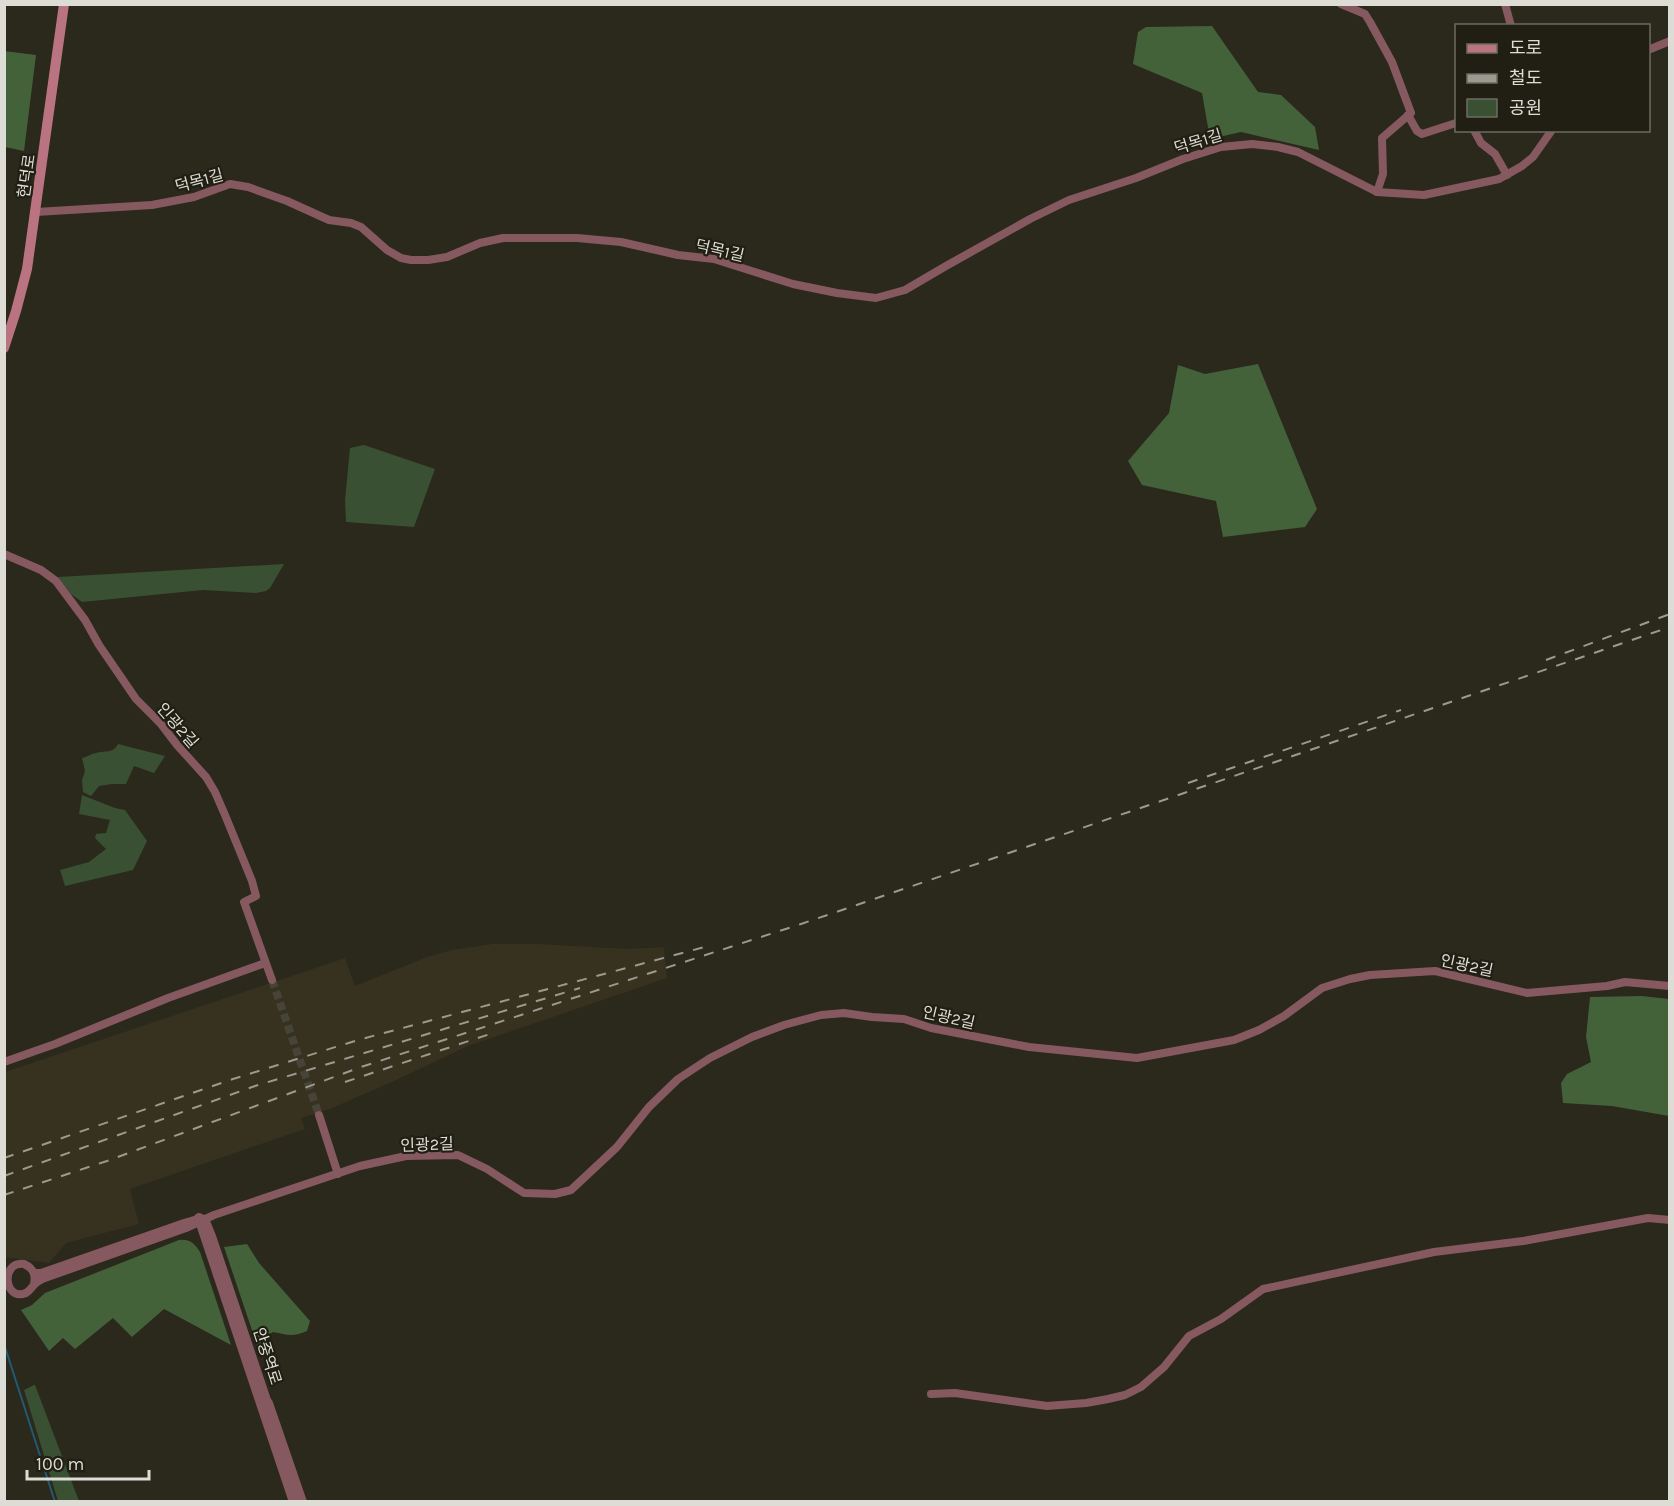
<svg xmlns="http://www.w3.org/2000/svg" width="1674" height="1506" viewBox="0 0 1674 1506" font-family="Karla,'Noto Sans KR',sans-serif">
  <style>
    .built { fill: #36321f }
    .green { fill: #395032 }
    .forest { fill: #43623a }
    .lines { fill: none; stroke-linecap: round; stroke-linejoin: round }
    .stream { stroke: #205a73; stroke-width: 2 }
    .minor-tunnel { stroke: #464338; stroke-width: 8; stroke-dasharray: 8 4; stroke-linecap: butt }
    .minor { stroke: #865961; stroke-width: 8 }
    .tertiary { stroke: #865961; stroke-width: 10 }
    .secondary { stroke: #ba7481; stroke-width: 10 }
    .rail { stroke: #9b9990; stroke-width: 2; stroke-dasharray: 10 10; stroke-linecap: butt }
    .labels { text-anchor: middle; stroke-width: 4.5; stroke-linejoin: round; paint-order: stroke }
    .street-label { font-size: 16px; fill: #deddd5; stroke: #211f13 }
  </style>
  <rect width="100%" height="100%" fill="#2b281c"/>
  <polygon class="built" points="492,944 538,944 629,949 664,947 667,978 468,1046 392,1082 330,1109 301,1118 305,1129 130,1189 139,1224 66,1243 49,1263 5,1257 5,1072 345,958 355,986 427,957 452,950"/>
  <g class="green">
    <polygon points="364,445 435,469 414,527 346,522 345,500 350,448"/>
    <polygon points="284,564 270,588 266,591 256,593 203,590 82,602 71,594 58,577"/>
    <path d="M118,744L165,756L154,773L134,766L126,784H112L99,786L91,796L83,792L82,780L85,771L82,758C87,757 91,754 96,753C106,750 113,754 118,744Z"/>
    <polygon points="82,795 115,808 125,810 147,841 133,870 65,886 60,870 89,862 106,849 95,838 96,834 106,833 110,820 79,814"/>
    <polygon points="34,1385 35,1385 79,1501 58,1501 24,1390"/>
  </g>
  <g class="forest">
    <polygon points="1212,26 1258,92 1281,95 1315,127 1319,150 1241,132 1210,139 1202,93 1133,64 1138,32 1146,27"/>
    <polygon points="4,51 36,55 24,151 5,147"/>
    <polygon points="1258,364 1317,509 1305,527 1223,537 1216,501 1142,485 1128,461 1169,413 1178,365 1205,374"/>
    <polygon points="1642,996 1669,999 1669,1116 1612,1106 1563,1103 1561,1083 1567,1074 1591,1062 1586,1037 1590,997"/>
    <path d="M179,1240C190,1239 194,1243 200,1252L231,1345L164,1309L132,1337L113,1318L75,1349L63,1338L49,1351L21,1310L32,1305L45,1293Z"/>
    <path d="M247,1244L259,1263L310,1321L307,1331C294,1337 287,1335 273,1332L264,1337L261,1348L259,1351L224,1247Z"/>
  </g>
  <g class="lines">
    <polyline class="stream" points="4,1344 55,1502"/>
    <polyline class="minor-tunnel" points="272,980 319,1115"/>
    <g class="minor">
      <polyline points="1341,4 1365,14 1370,22 1392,62 1411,113 1382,138 1383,174 1377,192"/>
      <polyline points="1505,4 1511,26"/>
      <polyline points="1648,50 1670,41"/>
      <polyline points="1408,115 1417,131 1422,134 1456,123"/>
      <polyline points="1474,130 1481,143 1495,154 1507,175"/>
      <polyline points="36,212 152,205 194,197 230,184 248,187 287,201 329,220 351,223 361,227 387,250 401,258 411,260 428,260 447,257 480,243 503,238 577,238 621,242 678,255 714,259 793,284 837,293 876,298 905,290 946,266 1030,219 1069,200 1136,178 1183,159 1221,147 1252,144 1278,147 1298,152 1377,192 1424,195 1499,179 1522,166 1533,157 1552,130"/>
      <polyline points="4,554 41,570 56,581 85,620 99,645 136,699 161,724 177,745 206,777 215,792 225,815 252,881 256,896 244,902 272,980"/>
      <polyline points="4,1062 55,1044 168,998 265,963"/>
      <polyline points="319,1115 338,1174"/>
      <polyline points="205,1219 212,1236 268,1403"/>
      <polyline points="34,1273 41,1273 184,1223 201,1218"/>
      <path d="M34,1284C36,1274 33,1268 24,1264C0,1261 4,1302 26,1293C31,1290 32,1286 36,1283C39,1281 42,1279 45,1278L186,1228L214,1215L360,1166L406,1156L458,1155L487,1169L524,1193L555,1194L571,1190L617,1147L649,1107L678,1079L710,1058L752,1037L784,1025L821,1015L844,1013L872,1017L904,1019L931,1028L1029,1047L1137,1058L1234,1040L1259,1030L1284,1016L1322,988L1350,979L1370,975L1435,971L1527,993L1607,986L1625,982L1670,986"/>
      <polyline points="931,1394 955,1393 1047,1406 1086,1403 1108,1399 1125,1395 1141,1387 1164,1367 1189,1336 1221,1319 1263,1289 1434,1252 1523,1241 1648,1218 1670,1220"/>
    </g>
    <g class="tertiary">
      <polyline points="199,1218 294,1502"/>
      <polyline points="268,1403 302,1502"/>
    </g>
    <polyline class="secondary" points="4,348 16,311 27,269 64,4"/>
    <g class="rail">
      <polyline points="1546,660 1670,614"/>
      <polyline points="1188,783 1401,710"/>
      <polyline points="345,1082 490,1034"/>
      <polyline points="4,1158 233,1079 358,1040 712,945"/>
      <polyline points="4,1176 255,1086 580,988"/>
      <polyline points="4,1195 107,1161 361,1067 801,924 1670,627"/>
    </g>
  </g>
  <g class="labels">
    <g class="street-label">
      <text transform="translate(1198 141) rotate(-17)" y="6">덕목1길</text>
      <text transform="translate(26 176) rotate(-82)" y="6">현덕로</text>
      <text transform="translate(199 180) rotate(-15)" y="6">덕목1길</text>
      <text transform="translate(720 250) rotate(13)" y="6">덕목1길</text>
      <text transform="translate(178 725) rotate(49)" y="6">인광2길</text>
      <text transform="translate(1467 965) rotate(12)" y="6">인광2길</text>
      <text transform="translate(949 1017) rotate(13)" y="6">인광2길</text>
      <text transform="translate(427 1144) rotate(-2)" y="6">인광2길</text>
      <text transform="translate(268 1356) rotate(72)" y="6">안중역로</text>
    </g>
  </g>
  <rect width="1674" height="1506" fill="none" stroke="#deddd5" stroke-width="12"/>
  <rect x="1455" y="24" width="195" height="108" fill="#211f13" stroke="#6d6b61" stroke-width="1.5"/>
  <rect x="1467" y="44" width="30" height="9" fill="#ba7481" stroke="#6d6b61" stroke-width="1.5"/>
  <text x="1509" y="54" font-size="18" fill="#deddd5">도로</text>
  <rect x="1467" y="74" width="30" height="9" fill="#9b9990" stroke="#6d6b61" stroke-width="1.5"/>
  <text x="1509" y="84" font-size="18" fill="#deddd5">철도</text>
  <rect x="1467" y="99" width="30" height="18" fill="#395032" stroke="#6d6b61" stroke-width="1.5"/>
  <text x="1509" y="114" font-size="18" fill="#deddd5">공원</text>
  <path d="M27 1470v9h122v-9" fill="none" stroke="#deddd5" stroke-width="3"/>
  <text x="36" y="1470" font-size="18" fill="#deddd5" stroke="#211f13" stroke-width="4.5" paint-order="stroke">100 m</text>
</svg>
